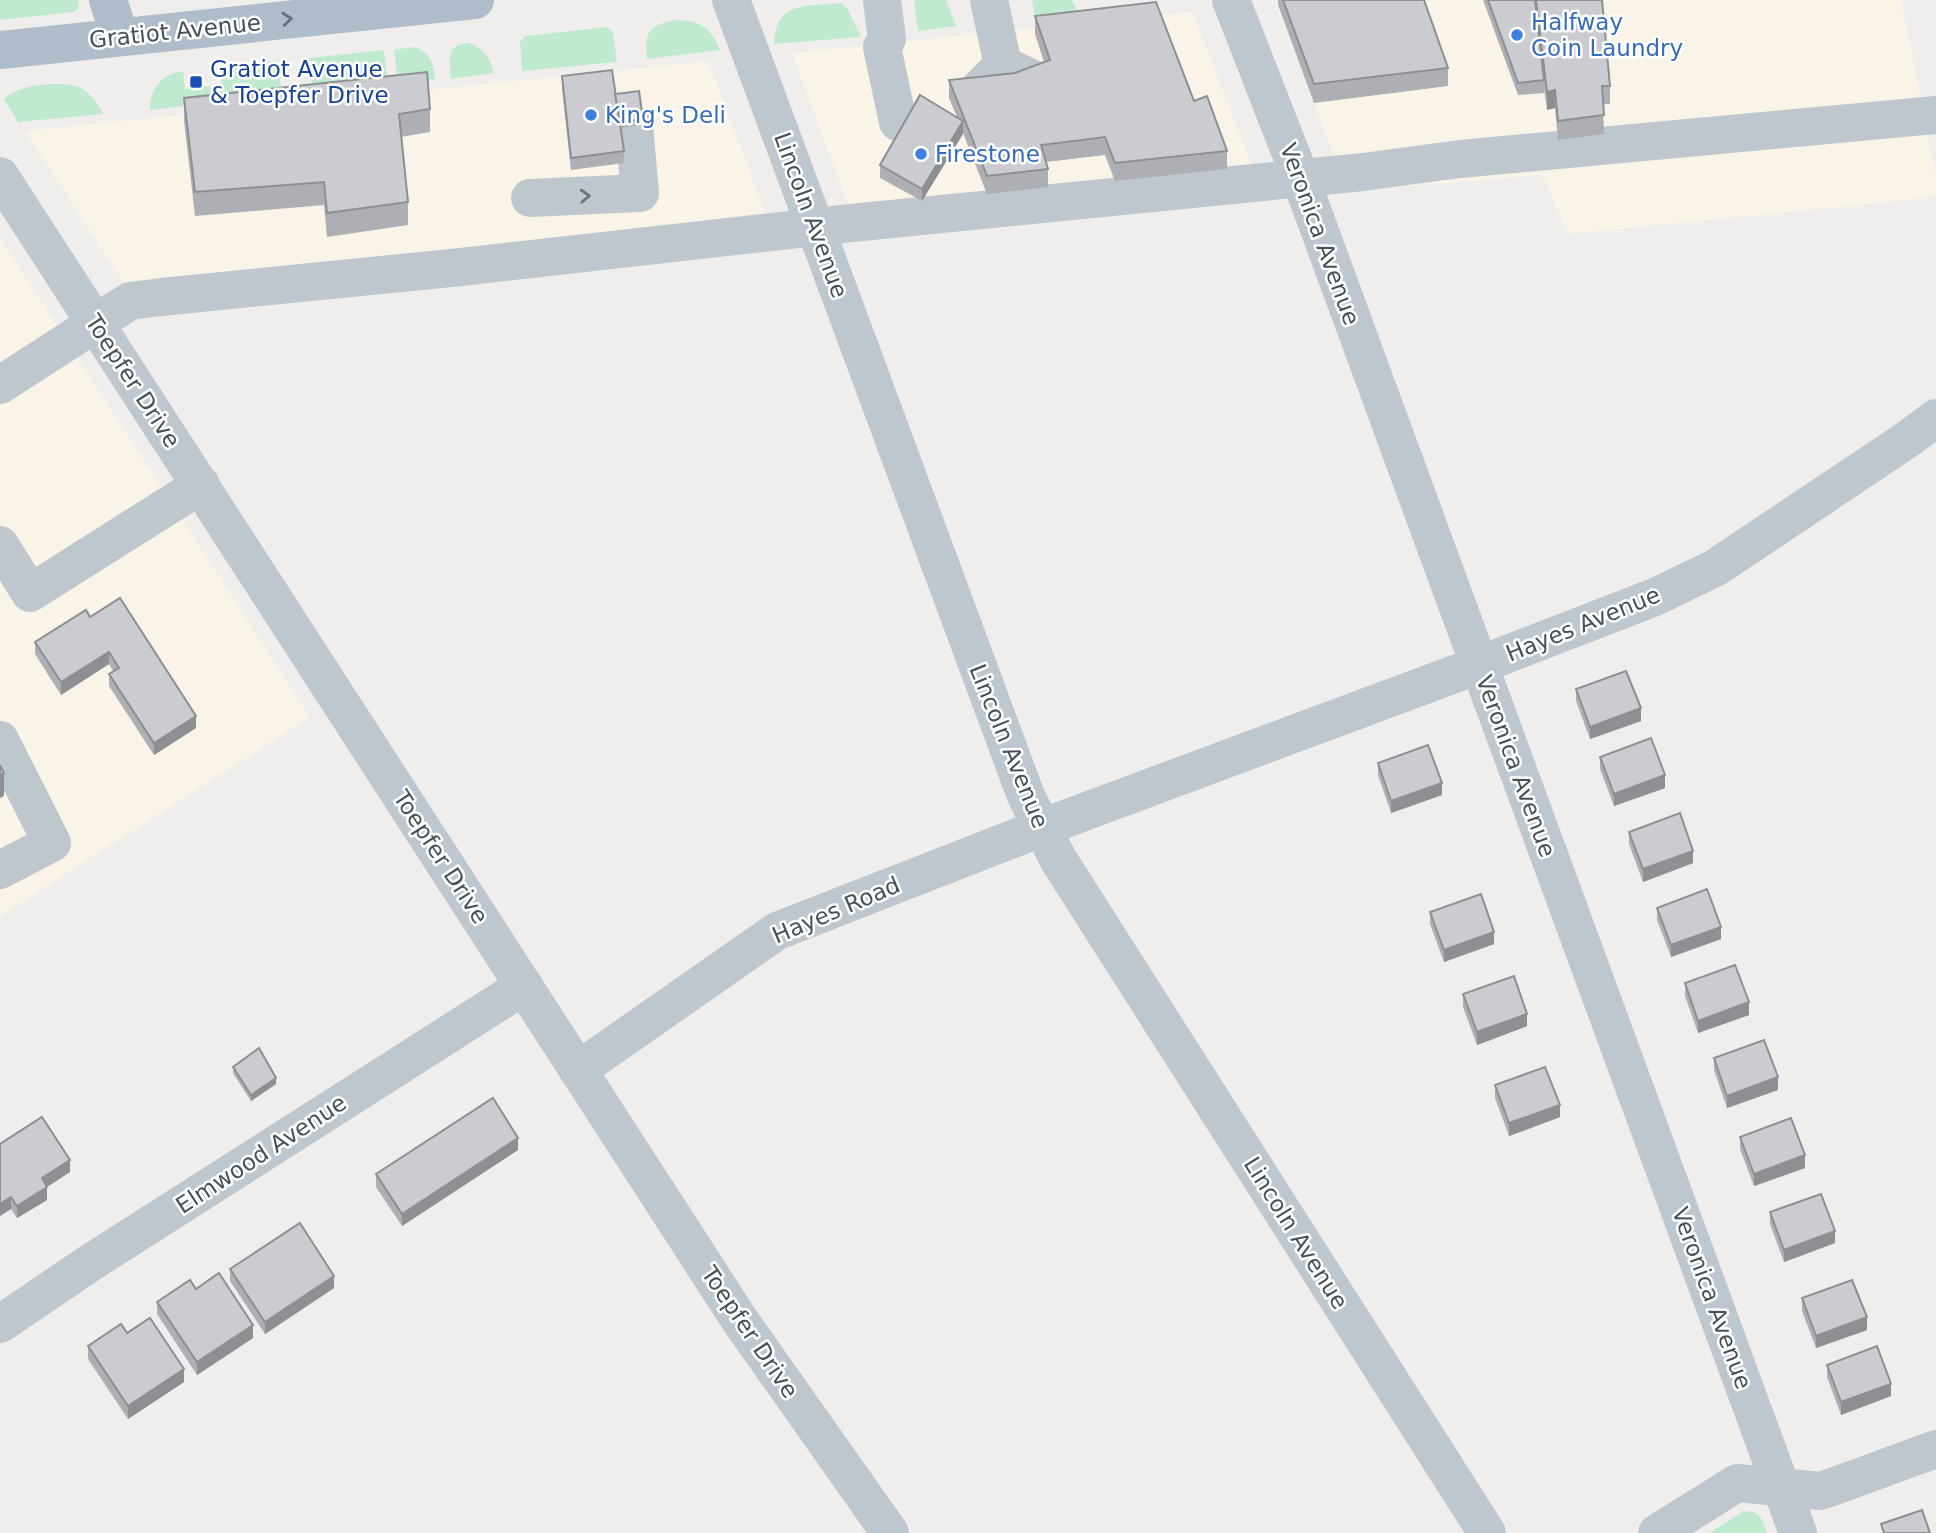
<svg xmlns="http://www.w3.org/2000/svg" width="1936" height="1533" viewBox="0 0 1936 1533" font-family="'DejaVu Sans',sans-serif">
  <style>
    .commercial { fill: #f9f4e7 }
    .green { fill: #bfead0 }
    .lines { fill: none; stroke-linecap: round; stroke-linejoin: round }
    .minor { stroke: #bfc7ce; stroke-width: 38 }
    .major { stroke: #afbdca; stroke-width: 38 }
    .wall { fill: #aeafb4 }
    .shaded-wall { fill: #8d8f92 }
    .building { fill: #caccd1; stroke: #8d8f92; stroke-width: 2 }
    .oneway { stroke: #66717b }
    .oneway2 { stroke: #6b747c }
    .shop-dot { fill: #3f7fe0; stroke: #fff; stroke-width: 2.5 }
    .transit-dot { fill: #1a4fb4; stroke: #fff; stroke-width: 2.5 }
    .labels { text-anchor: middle; stroke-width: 5; stroke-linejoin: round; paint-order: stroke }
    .shop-label { font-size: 23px; fill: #366cbe; stroke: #fff; text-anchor: start }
    .street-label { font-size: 23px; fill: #475059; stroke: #fff }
    .transit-label { font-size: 23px; fill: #164399; stroke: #fff; text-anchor: start }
  </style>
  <rect width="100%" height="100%" fill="#f0eded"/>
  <g class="commercial">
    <polygon points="1291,0 1901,0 1936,176 1936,196 1891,202 1568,234 1543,175 1348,191 1275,2"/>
    <polygon points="1192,12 1252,165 849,207 792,53"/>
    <polygon points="708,61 777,244 147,318 25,131"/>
    <polygon points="0,238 310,717 0,916"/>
  </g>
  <g class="green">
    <polygon points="0,0 78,0 79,8 74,12 0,20"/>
    <polygon points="914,0 946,0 956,26 918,31"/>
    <polygon points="1032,0 1072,0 1078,13 1035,18"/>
    <path d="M841,3L847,8L861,37L774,44C776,1 807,6 841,3Z"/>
    <path d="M676,20C700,20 711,28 720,50L647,59C644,31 649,25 676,20Z"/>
    <polygon points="607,27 613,32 617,62 522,71 520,41 525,36"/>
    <path d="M470,43C484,49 490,58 494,73L451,79C450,59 445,44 470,43Z"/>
    <path d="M412,47C430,50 433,63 435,79L398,84L394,50Z"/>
    <polygon points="384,50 388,85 313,92 309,58"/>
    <polygon points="278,61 282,96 220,101 217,85 222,84 220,67"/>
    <path d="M183,71L185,89L210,86L212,103L150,110C150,88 162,74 183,71Z"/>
    <path d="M50,84C78,83 90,88 103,114L18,122L4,99C17,87 33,86 50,84Z"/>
    <path d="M1744,1511C1761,1512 1762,1519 1767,1533H1709Z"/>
  </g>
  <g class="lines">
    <g class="minor">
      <polyline points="731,0 1026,796 1058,859 1487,1533"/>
      <polyline points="882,0 887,39 882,47 898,122"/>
      <polyline points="989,0 1003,65"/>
      <polyline points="1231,0 1300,177 1798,1533"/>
      <polyline points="973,95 1003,65 1040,82"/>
      <polyline points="0,176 739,1319 890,1533"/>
      <polyline points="530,198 640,193 634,126"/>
      <polyline points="0,385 130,301 161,297 461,267 851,223 1363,172 1460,159 1936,115"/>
      <polyline points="0,545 30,593 201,485"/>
      <polyline points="0,740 52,843 0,870"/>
      <polyline points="578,1070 777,931 1041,828 1479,665 1655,597 1715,568 1905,441 1936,418"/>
      <polyline points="0,1324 90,1263 524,986"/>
      <polyline points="1657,1533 1737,1483 1821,1491 1936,1449"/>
    </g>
    <g class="major">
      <polyline points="108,0 120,37"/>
      <polyline points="0,50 475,0"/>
    </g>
  </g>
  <g class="wall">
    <polygon points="1278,0 1424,0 1448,68 1448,86 1314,103 1278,5"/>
    <polygon points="1483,0 1602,0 1610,86 1610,104 1603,104 1604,134 1558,140 1555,108 1547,110 1544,89 1544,93 1518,95"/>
    <polygon points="1035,16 1194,101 1227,151 1227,169 1115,181 1105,155 1046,162 1048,169 1048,187 987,194 963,133 922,201 880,178 880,165 957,117 949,98 949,80 1015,73 1044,62 1035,34"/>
    <polygon points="562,76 615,94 643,119 643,125 620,128 624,151 624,163 571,170 562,88"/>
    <polygon points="184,98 430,109 430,132 401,137 408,202 408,225 327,237 324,205 195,216 184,121"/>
    <polygon points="90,617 196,728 154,755 109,686 109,674 113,671 109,664 61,695 35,654 35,642"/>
    <polygon points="1576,689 1641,721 1590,739 1576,701"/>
    <polygon points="1600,757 1665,788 1614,806 1600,769"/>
    <polygon points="1378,763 1442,795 1391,813 1378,775"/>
    <polygon points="1629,832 1693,863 1643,882 1629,844"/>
    <polygon points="1657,908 1721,939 1671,957 1657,920"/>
    <polygon points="1430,912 1494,944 1444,962 1430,924"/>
    <polygon points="1685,983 1749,1015 1698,1033 1685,996"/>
    <polygon points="1463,994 1527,1026 1477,1045 1463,1007"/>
    <polygon points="1714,1058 1778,1090 1727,1108 1714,1070"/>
    <polygon points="233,1067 276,1084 251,1101 233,1073"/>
    <polygon points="1495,1085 1560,1117 1509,1136 1495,1098"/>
    <polygon points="1740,1137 1805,1168 1754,1186 1740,1149"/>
    <polygon points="0,1144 70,1172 47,1187 47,1200 17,1218 11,1209 0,1216"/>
    <polygon points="518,1150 402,1226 376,1187 376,1174"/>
    <polygon points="1770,1212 1835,1243 1784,1262 1770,1224"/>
    <polygon points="230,1269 334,1288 265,1334 230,1281"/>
    <polygon points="1802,1298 1867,1330 1816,1348 1802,1311"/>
    <polygon points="157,1302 253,1338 197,1375 157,1314"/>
    <polygon points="127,1333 184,1382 128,1419 88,1359 88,1346"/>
    <polygon points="1827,1365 1891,1396 1841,1415 1827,1377"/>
  </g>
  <g class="shaded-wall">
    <polygon points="1555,90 1555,108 1547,110 1547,92"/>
    <polygon points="963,121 963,134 922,201 922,189"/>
    <polygon points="109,652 109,664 61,695 61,682"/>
    <polygon points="1641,708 1641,721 1590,739 1590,727"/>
    <polygon points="196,716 196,728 154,755 154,743"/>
    <polygon points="4,773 4,796 0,798 0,775"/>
    <polygon points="1665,775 1665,788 1614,806 1614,794"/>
    <polygon points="1442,783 1442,795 1391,813 1391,801"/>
    <polygon points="1693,851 1693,863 1643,882 1643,869"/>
    <polygon points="1721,927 1721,939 1671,957 1671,945"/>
    <polygon points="1494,932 1494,944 1444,962 1444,950"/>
    <polygon points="1749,1002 1749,1015 1698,1033 1698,1021"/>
    <polygon points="1527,1014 1527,1026 1477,1045 1477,1032"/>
    <polygon points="1778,1077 1778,1090 1727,1108 1727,1096"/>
    <polygon points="276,1078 276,1084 251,1101 251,1095"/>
    <polygon points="1560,1105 1560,1117 1509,1136 1509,1123"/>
    <polygon points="518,1138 518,1150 402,1226 402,1214"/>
    <polygon points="1805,1155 1805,1168 1754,1186 1754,1174"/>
    <polygon points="70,1160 70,1172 42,1190 42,1178"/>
    <polygon points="47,1187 47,1200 17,1218 17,1206"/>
    <polygon points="11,1197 11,1209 0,1216 0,1204"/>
    <polygon points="1835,1231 1835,1243 1784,1262 1784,1250"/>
    <polygon points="334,1276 334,1288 265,1334 265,1322"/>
    <polygon points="1867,1317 1867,1330 1816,1348 1816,1336"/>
    <polygon points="253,1325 253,1338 197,1375 197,1362"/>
    <polygon points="184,1369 184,1382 128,1419 128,1406"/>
    <polygon points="1891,1384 1891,1396 1841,1415 1841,1402"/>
  </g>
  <g class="building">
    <polygon points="1283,0 1424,0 1448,68 1314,84"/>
    <polygon points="1488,0 1535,0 1544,80 1518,83"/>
    <polygon points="1536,0 1602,0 1610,86 1602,86 1604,115 1558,121 1555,90 1547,92"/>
    <polygon points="1156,2 1194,101 1207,96 1227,151 1115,163 1105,137 1041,145 1048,169 987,176 949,80 1015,73 1050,60 1035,16"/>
    <polygon points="612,70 624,151 571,158 562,76"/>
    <polygon points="427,72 430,109 399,114 408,202 327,213 324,182 195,192 184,98"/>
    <polygon points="639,91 643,119 620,122 615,94"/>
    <polygon points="920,95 963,121 922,189 880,165"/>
    <polygon points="120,598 196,716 154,743 109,674 119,668 109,652 61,682 35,642 86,610 90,617"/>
    <polygon points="1626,671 1641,708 1590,727 1576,689"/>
    <polygon points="1651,738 1665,775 1614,794 1600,757"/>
    <polygon points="1428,745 1442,783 1391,801 1378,763"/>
    <polygon points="0,765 4,773 0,775"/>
    <polygon points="1680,813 1693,851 1643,869 1629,832"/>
    <polygon points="1707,889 1721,927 1671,945 1657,908"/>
    <polygon points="1481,894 1494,932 1444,950 1430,912"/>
    <polygon points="1735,965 1749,1002 1698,1021 1685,983"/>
    <polygon points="1514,976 1527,1014 1477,1032 1463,994"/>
    <polygon points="1764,1040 1778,1077 1727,1096 1714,1058"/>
    <polygon points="259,1048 276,1078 251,1095 233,1067"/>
    <polygon points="1545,1067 1560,1105 1509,1123 1495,1085"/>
    <polygon points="493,1098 518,1138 402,1214 376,1174"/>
    <polygon points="42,1117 70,1160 42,1178 47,1187 17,1206 11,1197 0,1204 0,1144"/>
    <polygon points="1791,1118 1805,1155 1754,1174 1740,1137"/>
    <polygon points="1821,1194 1835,1231 1784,1250 1770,1212"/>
    <polygon points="300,1223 334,1276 265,1322 230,1269"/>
    <polygon points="219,1273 253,1325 197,1362 157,1302 190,1280 196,1289"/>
    <polygon points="1852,1280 1867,1317 1816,1336 1802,1298"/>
    <polygon points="150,1318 184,1369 128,1406 88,1346 121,1324 127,1333"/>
    <polygon points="1877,1346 1891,1384 1841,1402 1827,1365"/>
    <polygon points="1922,1510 1930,1533 1884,1533 1881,1524"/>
  </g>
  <defs><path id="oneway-chevron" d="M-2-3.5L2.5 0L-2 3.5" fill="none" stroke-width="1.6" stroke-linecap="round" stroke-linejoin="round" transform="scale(1.75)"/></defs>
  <use class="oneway" href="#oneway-chevron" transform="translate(287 19) rotate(-6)"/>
  <use class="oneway2" href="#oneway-chevron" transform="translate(585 196) rotate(-3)"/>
  <g class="shop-dot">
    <circle cx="1517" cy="35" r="7"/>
    <circle cx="591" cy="115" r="7"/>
    <circle cx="921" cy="154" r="7"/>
  </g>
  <rect class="transit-dot" x="189" y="75" width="14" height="14" rx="3.5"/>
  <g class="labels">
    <g class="shop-label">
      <text x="1531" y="30">Halfway<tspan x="1531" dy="26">Coin Laundry</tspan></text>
      <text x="605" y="123">King's Deli</text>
      <text x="935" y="162">Firestone</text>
    </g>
    <g class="street-label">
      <text transform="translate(175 31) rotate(-6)" y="8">Gratiot Avenue</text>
      <text transform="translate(811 215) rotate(70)" y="8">Lincoln Avenue</text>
      <text transform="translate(1320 234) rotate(70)" y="8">Veronica Avenue</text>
      <text transform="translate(133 381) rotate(57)" y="8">Toepfer Drive</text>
      <text transform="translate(1583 624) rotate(-22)" y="8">Hayes Avenue</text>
      <text transform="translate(1009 746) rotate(68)" y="8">Lincoln Avenue</text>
      <text transform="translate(1516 766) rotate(70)" y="8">Veronica Avenue</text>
      <text transform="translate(441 857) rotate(57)" y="8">Toepfer Drive</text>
      <text transform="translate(836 910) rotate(-23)" y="8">Hayes Road</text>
      <text transform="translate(261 1154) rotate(-33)" y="8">Elmwood Avenue</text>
      <text transform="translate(1296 1233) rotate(58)" y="8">Lincoln Avenue</text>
      <text transform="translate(1712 1298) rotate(70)" y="8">Veronica Avenue</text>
      <text transform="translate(750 1332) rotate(56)" y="8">Toepfer Drive</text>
    </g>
    <g class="transit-label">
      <text x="210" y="77">Gratiot Avenue<tspan x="210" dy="26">&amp; Toepfer Drive</tspan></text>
    </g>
  </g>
</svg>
